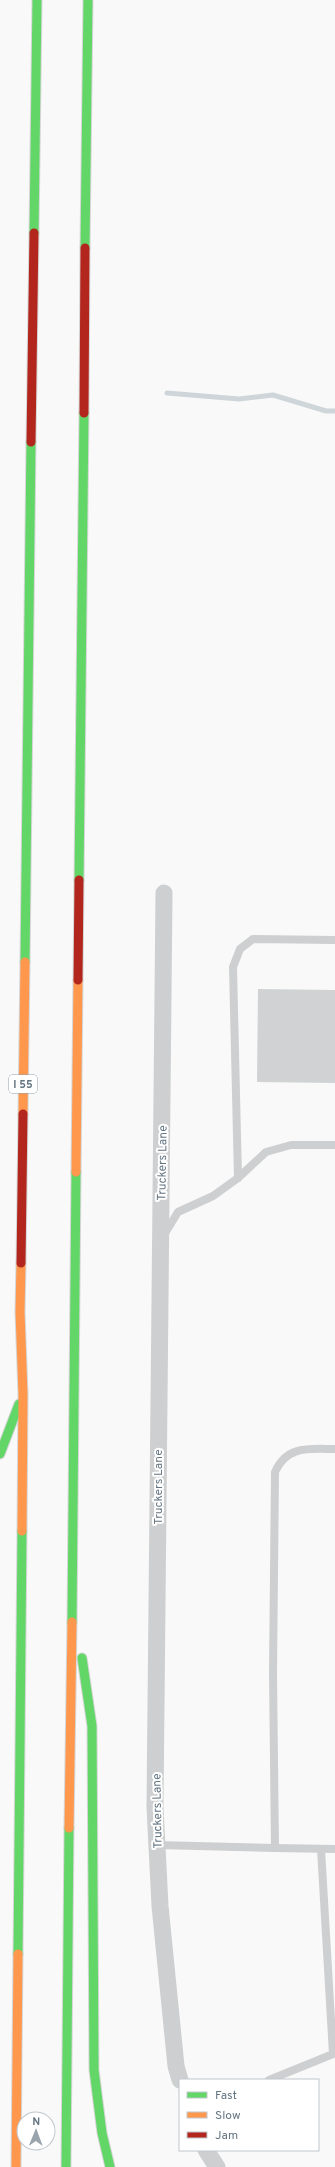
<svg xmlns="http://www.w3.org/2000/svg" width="335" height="2167" viewBox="0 0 335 2167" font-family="Overpass,sans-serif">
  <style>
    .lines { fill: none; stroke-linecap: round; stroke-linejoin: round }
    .stream { stroke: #ced6d9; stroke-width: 5 }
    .building { fill: #d0d2d3 }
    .fast-casing { stroke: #d5d6d6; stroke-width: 11 }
    .slow-casing { stroke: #d5d6d6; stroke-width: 11 }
    .jam-casing { stroke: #d5d6d6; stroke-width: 11 }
    .lane { stroke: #cecfd0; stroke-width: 8 }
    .street { stroke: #cecfd0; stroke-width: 17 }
    .fast { stroke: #63d668; stroke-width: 9 }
    .slow { stroke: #ff974d; stroke-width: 9 }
    .jam { stroke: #b3261e; stroke-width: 9 }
    .labels { text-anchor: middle; stroke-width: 4; stroke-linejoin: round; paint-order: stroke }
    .shield { fill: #fff; stroke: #939fa8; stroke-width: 1 }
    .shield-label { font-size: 11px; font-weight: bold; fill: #657683 }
    .street-label { font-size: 12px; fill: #657683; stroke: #fff }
  </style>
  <rect width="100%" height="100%" fill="#f9f9f9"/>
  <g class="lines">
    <polyline class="stream" points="167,393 239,399 273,395 326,411 335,411"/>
  </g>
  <polygon class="building" points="258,989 335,990 335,1083 257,1082"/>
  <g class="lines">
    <g class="fast-casing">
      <g id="fast">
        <polyline points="34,233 37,0"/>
        <polyline points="85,248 88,0"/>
        <polyline points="79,880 84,413"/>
        <polyline points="25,962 31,442"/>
        <polyline points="0,1454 19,1404"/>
        <polyline points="72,1622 76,1172"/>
        <polyline points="82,1658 92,1726 94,2070 102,2133 110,2167"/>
        <polyline points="18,1954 22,1531"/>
        <polyline points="66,2167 69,1828"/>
      </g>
    </g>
    <g class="slow-casing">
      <g id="slow">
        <polyline points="23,1114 25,962"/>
        <polyline points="76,1172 78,980"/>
        <polyline points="21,1263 20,1312 23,1394 22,1531"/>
        <polyline points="69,1828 72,1622"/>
        <polyline points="16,2167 18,1954"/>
      </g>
    </g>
    <g class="jam-casing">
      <g id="jam">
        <polyline points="84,413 85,248"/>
        <polyline points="31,442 34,233"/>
        <polyline points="78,980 79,880"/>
        <polyline points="21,1263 23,1114"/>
      </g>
    </g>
    <g class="lane">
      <polyline points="238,1178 233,967 240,949 253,939 335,940"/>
      <polyline points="164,1235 178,1212 213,1196 238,1178 266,1152 291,1145 335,1145"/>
      <path d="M157,1845L275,1848L273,1673L275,1472C287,1445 309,1449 335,1449"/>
      <polyline points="275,1848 335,1849"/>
      <polyline points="269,2080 333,2054 321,1849"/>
    </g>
    <g class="street">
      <polyline points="164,893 155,1807 160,1906 176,2066 180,2080"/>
      <polyline points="206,2150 217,2167"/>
    </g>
    <use href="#fast" class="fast"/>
    <use href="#slow" class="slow"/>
    <use href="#jam" class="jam"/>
  </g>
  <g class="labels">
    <rect class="shield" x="9" y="1075" width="28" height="18" rx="3"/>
    <g class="shield-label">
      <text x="23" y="1088">I 55</text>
    </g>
    <g class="street-label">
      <text transform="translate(162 1163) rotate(-89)" y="4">Truckers Lane</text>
      <text transform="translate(158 1487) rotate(-90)" y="4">Truckers Lane</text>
      <text transform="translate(157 1811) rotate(-91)" y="4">Truckers Lane</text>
    </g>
  </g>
  <rect x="179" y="2079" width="140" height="72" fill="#ffffff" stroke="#c1c8cd"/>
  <rect x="187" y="2092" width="20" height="6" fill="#63d668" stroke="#c1c8cd"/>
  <text x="215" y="2099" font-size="12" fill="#657683">Fast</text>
  <rect x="187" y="2112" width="20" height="6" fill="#ff974d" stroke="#c1c8cd"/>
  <text x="215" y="2119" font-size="12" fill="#657683">Slow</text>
  <rect x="187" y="2132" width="20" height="6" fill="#b3261e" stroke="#c1c8cd"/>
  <text x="215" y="2139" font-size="12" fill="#657683">Jam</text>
  <g transform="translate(36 2131) rotate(1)"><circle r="19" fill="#ffffff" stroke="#c1c8cd"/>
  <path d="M0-3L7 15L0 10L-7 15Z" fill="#99a4ac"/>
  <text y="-6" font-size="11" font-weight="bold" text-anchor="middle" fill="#657683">N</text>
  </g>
</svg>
